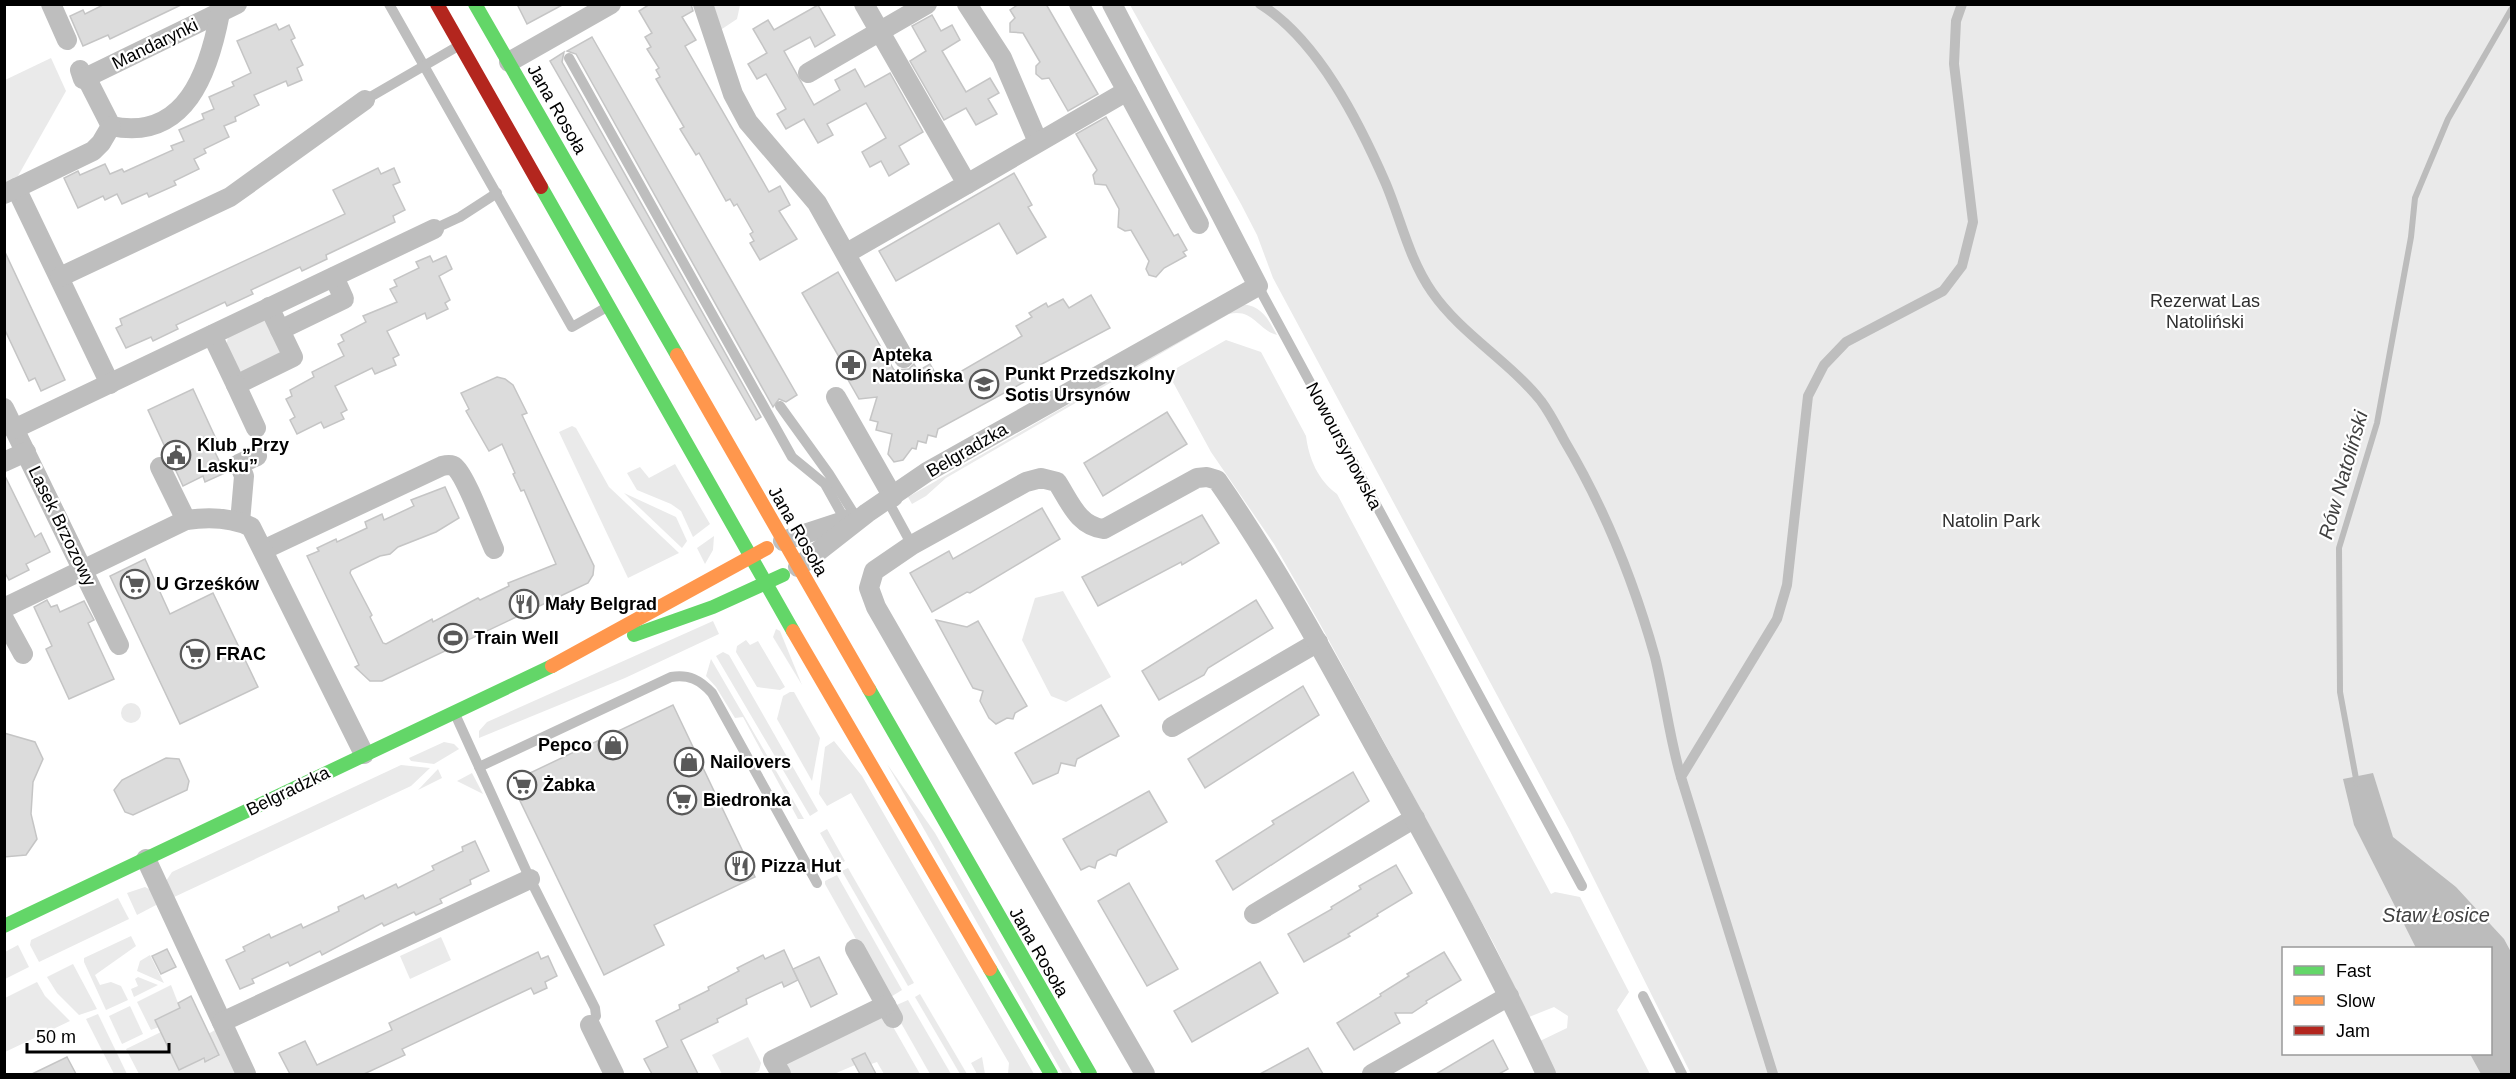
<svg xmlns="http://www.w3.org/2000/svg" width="2516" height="1079" viewBox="0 0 2516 1079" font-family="Arial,sans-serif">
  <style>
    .green { fill: #eaeaea; fill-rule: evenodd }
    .water { fill: #bcbcbc }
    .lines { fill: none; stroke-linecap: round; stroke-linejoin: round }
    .stream { stroke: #bcbcbc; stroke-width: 6 }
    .building { fill: #dcdcdc; stroke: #c5c5c5; stroke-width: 1.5 }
    .lane { stroke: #bebebe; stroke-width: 10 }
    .street { stroke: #bebebe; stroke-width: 20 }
    .fast { stroke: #63d668; stroke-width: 14 }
    .slow { stroke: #ff974d; stroke-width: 14 }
    .jam { stroke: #b3261e; stroke-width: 14 }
    .labels { text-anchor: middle; stroke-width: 4.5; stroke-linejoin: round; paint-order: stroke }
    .street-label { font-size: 18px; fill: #000; stroke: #fff }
    .park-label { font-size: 18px; fill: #2f2f2f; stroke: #fff }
    .poi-label { font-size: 18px; font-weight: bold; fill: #000; stroke: #fff; text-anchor: start }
    .water-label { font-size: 20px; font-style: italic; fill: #404040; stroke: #fff }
  </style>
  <rect width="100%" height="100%" fill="#fff"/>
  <g class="green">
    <polygon points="711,5 740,5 737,19 719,31"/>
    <path d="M1130,5H2511V1074H1691L1570,831L1273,278L1257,235L1241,204ZM2284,948H2490V1054H2284Z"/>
    <polygon points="51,58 66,91 14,183 5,187 5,80"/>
    <path d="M1243,304C1263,307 1268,319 1277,335C1258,330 1253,308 1229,314L946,478L926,496L912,504L908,497Z"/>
    <polygon points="264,319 280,351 278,358 245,372 237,370 226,349 228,336"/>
    <path d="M1226,340L1261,352L1306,436C1309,459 1318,480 1337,494L1551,894L1555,892L1580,897L1629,992L1617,1010L1650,1074H1555L1540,1041L1567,1028L1568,1016L1554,1007L1529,1017L1495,946L1320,624L1274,544L1211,452L1168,373Z"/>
    <polygon points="572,426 576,428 609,487 679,553 628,578 559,432"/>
    <polygon points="675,464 710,524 693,537 681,511 671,504 637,490 627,473 640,467 649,478"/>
    <polygon points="624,493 676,517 687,541 682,548"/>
    <polygon points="714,536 713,550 705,564 697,548"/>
    <polygon points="1063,591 1111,677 1066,702 1051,696 1022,640 1035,598"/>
    <polygon points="713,621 719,634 625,678 479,738 479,731 487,722"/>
    <polygon points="776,629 780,631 802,685 773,637"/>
    <polygon points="746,640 750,645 758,641 785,687 780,690 757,687 736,652 737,646"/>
    <polygon points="723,652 729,655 818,811 810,816 716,656"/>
    <polygon points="711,659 804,819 798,819 743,717 735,718 716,687 706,676"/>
    <polygon points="790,692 794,692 820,738 812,781 777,719 783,696"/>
    <circle cx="131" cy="713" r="10"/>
    <polygon points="834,741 862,776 1034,1074 1008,1074 1009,1063 851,793 827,806 819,794 825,747"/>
    <polygon points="444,742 454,744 459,749 434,764 411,761 409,758"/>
    <polygon points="887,764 935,833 1073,1074 1063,1074"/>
    <polygon points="401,765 430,768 411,786 172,898 166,881 172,872"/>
    <polygon points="438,769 442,778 418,790"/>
    <polygon points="472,773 483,794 457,781"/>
    <polygon points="827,829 845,861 838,865 820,833"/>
    <polygon points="848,868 914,983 908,986 842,871"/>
    <polygon points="837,875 902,990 889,998 825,884 825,881"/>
    <polygon points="145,887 151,890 158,904 137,915 127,893"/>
    <polygon points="118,898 129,919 39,962 30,945 31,940"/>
    <polygon points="131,936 136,946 95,975 100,985 111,982 121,986 128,1000 106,1010 84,962 84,958"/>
    <polygon points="441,937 451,960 410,979 400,956"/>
    <polygon points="18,945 29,967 5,979 5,952"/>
    <polygon points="150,955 164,983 137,971 140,961"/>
    <polygon points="73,964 97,1009 79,1015 57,993 47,977"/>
    <polygon points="138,977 158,985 134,997 131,989 138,986 135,979"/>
    <polygon points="37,982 45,996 70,1021 5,1052 5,998"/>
    <polygon points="171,985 180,1008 156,1019 159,1027 151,1030 137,1002"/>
    <polygon points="920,994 967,1074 960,1074 915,997"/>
    <polygon points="908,1000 951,1074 930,1074 892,1007"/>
    <polygon points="130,1006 143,1034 122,1044 109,1016"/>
    <polygon points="884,1011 920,1074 884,1074 877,1062 871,1064 865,1053 852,1059 855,1065 834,1074 786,1074 783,1062"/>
    <polygon points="98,1014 127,1074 114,1074 86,1019"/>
    <polygon points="217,1029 239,1074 139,1074 126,1049 161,1032 206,1062 219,1056 208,1034"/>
    <polygon points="748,1037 761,1063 759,1071 752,1074 722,1074 712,1055"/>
    <polygon points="982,1057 985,1074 977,1074 971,1063"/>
  </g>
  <polygon class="water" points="2373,773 2393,837 2456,887 2504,939 2511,952 2511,1074 2481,1074 2470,1054 2490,1054 2490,948 2416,948 2354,825 2343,779"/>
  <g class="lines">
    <polyline class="stream" points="2357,784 2340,692 2339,548 2377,423 2411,237 2415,198 2448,119 2512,8"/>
  </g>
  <g class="building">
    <polygon points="105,4 183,4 110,39 108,35 83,46 70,16 83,10 85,14"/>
    <polygon points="517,4 564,4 527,24"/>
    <polygon points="650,4 691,4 693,11 682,17 696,40 685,46 769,192 780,186 790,205 779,211 797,239 760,260 750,243 754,241 750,234 753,232 737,204 734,206 730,199 726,201 699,153 696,155 680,129 684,127 656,79 660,77 656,70 659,68 647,49 651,47 645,37 652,33 639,11"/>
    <polygon points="1019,4 1046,4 1098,94 1068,111 1049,78 1042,79 1036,74 1036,66 1040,62 1023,33 1010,32 1010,23 1015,18 1010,10"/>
    <polygon points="818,5 835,35 815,47 810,37 784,51 814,105 840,90 835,80 855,69 865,87 890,73 923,132 899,146 909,164 889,176 881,161 870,167 862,152 886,138 866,103 827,124 833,135 818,143 804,119 786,129 777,114 786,109 766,74 757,79 748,64 767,53 753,29 768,20 774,30"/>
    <polygon points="932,15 941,31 952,25 960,40 942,51 966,92 990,78 999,93 988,99 997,114 976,125 966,108 944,120 910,61 926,51 912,26"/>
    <polygon points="276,24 279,30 289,25 295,38 291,40 303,65 297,68 302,80 288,86 286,81 254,95 259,105 235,117 236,121 224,126 229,137 204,149 206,153 194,159 199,169 174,181 176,185 149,197 147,193 122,204 117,194 105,200 103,196 78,208 64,178 78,171 80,175 105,164 110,174 122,169 124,172 173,150 171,146 184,141 179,130 204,119 202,114 214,109 209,97 234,86 232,82 251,73 237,41"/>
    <polygon points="592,37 797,395 786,402 779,399 773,407 576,54 567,51"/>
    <polygon points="564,52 562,62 761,417 756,420 550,61"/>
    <polygon points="1106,117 1174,236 1178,234 1187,250 1183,252 1186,256 1164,268 1156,277 1149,275 1146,269 1149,261 1131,230 1125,231 1118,227 1119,209 1106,185 1095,184 1093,175 1097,170 1076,134"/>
    <polygon points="378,168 381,174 394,168 400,182 393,185 405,210 393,216 395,222 326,255 327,259 302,271 300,267 251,290 253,294 227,306 225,302 176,325 178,329 153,341 151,337 126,348 116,328 122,325 120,319 345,214 333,190"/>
    <polygon points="1014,173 1032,205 1028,207 1046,237 1017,254 999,223 896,281 879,251"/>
    <polygon points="4,250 65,380 41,391 35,378 29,381 4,328"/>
    <polygon points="430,256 433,262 446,256 452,269 439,276 450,300 445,303 448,309 427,319 425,313 387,331 399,355 393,358 396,365 375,374 372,368 335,386 347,410 341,413 344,419 324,428 321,422 297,434 290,420 295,417 286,399 292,396 290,390 314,377 312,372 344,356 338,344 344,341 341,335 366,322 363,316 397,302 390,289 397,286 394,280 419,268 416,262"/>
    <polygon points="838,272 894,370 909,369 914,364 918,371 930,364 941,383 1022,336 1016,326 1032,317 1029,313 1046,303 1048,307 1063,299 1069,308 1091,295 1110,328 1040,365 1042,367 1034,371 1037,375 938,429 936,437 928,435 926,443 918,441 916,449 912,448 903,460 894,462 888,454 892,434 876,430 878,422 870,420 877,397 859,399 839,364 842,362 802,293"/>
    <polygon points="497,377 505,379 513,385 527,413 522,415 594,566 593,575 588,583 533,609 382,681 370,681 355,667 359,665 307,556 319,551 317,548 336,539 337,542 367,528 365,522 382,514 384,520 414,506 411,500 445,487 459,518 436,532 398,547 390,554 380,556 351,570 350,573 372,615 370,617 383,643 386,644 432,619 433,622 478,598 480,600 509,586 508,583 556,564 524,490 521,491 513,474 515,473 502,444 489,451 466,411 469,409 461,393"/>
    <polygon points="193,389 216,439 210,442 225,473 205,482 203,476 183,486 148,410"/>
    <polygon points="1167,412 1187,444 1103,496 1084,463"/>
    <polygon points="4,474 35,537 41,533 50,552 26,564 29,570 9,580 4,571"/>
    <polygon points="1042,508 1060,539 970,593 967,592 932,612 910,573 949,551 953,559"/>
    <polygon points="1202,515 1219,543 1182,565 1181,562 1098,606 1082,577"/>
    <polygon points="145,559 170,614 213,593 258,687 180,724 110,576"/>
    <polygon points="47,600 51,607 57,605 60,612 84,601 94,620 88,623 114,679 69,699 46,649 52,646 34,607"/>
    <polygon points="1256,600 1273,628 1208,668 1204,675 1159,700 1142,671"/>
    <polygon points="936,620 967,627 978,621 1027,706 1015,713 1013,719 1007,718 996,724 989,718 980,701 983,691 973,688"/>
    <polygon points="1303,686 1319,715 1205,788 1188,759"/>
    <polygon points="673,705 755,877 654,925 664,945 604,975 511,782"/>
    <polygon points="1101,705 1119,736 1077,759 1075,766 1061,763 1058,773 1033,784 1015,753"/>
    <polygon points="4,733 35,742 43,759 33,782 31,814 37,839 26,855 4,857"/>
    <polygon points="166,758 179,759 189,781 187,790 133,815 125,812 114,790 122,780"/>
    <polygon points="1353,772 1369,801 1233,890 1216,861 1274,824 1272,821"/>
    <polygon points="1149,791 1167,822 1118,850 1116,856 1110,854 1097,861 1095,868 1089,866 1081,870 1063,839"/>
    <polygon points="475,841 489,871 470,880 471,884 440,899 442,903 416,915 414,912 384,926 382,923 322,955 320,951 290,966 288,962 252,979 254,983 240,989 226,960 245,951 243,947 269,934 271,938 301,924 303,928 339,911 338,907 363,895 365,899 396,884 398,888 434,870 432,866 463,851 462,847"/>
    <polygon points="1396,865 1412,893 1377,914 1378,916 1348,934 1350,936 1304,962 1288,934 1332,909 1331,907 1361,889 1359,886"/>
    <polygon points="1129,883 1178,969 1147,986 1098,901"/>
    <polygon points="167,949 176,967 161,974 152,956"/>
    <polygon points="784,950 798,980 784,987 782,982 746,999 747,1004 717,1019 718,1022 681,1040 698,1074 652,1074 644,1059 668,1047 656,1021 680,1009 679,1005 709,990 708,987 739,971 737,968 763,955 765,959"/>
    <polygon points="538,952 541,959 548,956 557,976 545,982 547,988 534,994 531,988 402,1049 405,1055 364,1074 290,1074 279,1053 305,1041 317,1065 392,1030 389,1023"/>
    <polygon points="1444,952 1461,980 1426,1001 1427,1003 1412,1013 1395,1013 1400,1023 1354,1050 1337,1023 1381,996 1380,994 1409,976 1407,974"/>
    <polygon points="819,957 837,994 811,1007 793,969"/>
    <polygon points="1260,962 1278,993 1192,1042 1174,1011"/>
    <polygon points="191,996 219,1055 205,1062 204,1058 179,1070 155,1020 180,1008 178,1003"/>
    <polygon points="1493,1040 1508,1069 1499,1074 1436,1074"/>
    <polygon points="1308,1048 1323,1074 1260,1074"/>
    <polygon points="865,1053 876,1074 860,1074 852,1059"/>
    <polygon points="67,1057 76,1074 32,1074"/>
  </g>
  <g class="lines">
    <g class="lane">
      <polyline points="389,4 572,327 607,307"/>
      <path d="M1260,4C1318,40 1359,122 1386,184C1401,220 1409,259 1432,292C1461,334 1509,361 1541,401C1550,413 1557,427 1564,440C1604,507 1634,582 1655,657C1665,697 1669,737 1681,777"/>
      <polyline points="569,58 792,457 825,484 845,520"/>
      <polyline points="365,100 460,45"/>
      <polyline points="434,229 460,217 497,193"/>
      <polyline points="1258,286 1582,886"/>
      <polyline points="780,406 829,474 856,517"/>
      <polyline points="888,501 912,545"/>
      <polyline points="455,714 530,879 595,1008 596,1016 590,1025"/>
      <path d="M479,767L671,677C689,674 700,680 712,693L817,883"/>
      <polyline points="1643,996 1682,1074"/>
      <polyline points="1773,1074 1681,777 1777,619 1787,585 1808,396 1824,365 1846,342 1943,291 1962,266 1973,222 1954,64 1956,21 1962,4"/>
    </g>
    <g class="street">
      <polyline points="51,4 67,40"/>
      <polyline points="703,4 733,94 748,122 817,203 904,358"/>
      <polyline points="967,4 1002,58 1038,142"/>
      <polyline points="509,62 611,4"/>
      <polyline points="80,70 83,79 237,4"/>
      <polyline points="808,73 927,4"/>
      <path d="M86,77L111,126C186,142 209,71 220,13"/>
      <polyline points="1127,91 1199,224"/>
      <polyline points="967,184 1127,91 1079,4"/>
      <polyline points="16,188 110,384"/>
      <polyline points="4,194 93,151 101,143 111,126"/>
      <polyline points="847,253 967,184 864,4"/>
      <polyline points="60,277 230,197 365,100"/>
      <polyline points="280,330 344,299 334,277"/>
      <polyline points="212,335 236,385 293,357 269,307"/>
      <polyline points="236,385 256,428"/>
      <polyline points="836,397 893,497"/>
      <polyline points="4,408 119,645"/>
      <polyline points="14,429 434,229"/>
      <polyline points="4,462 26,452"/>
      <polyline points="160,467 186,520"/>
      <polyline points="240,522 244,476 239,464 257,456"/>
      <polyline points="783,541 853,518"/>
      <path d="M263,550L442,466C446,465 452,464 455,467C467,478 486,532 494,549"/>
      <polyline points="798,567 867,513 927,472 1258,286 1112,4"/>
      <path d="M4,608L186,520C208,517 231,517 251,527L364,754"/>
      <polyline points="4,619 23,654"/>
      <polyline points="1172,727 1318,642"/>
      <polyline points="146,859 246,1074"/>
      <polyline points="1254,914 1415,818"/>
      <polyline points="855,949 893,1018"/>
      <polyline points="222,1022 530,879"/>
      <polyline points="590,1025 614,1074"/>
      <polyline points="781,1074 773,1060 886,1005"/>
      <path d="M1145,1074L876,607L869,588L874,571L912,545L1026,482L1041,478L1057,482C1070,502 1078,526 1104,529L1197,478L1207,477L1217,480C1276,565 1325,655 1374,745C1434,853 1494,962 1546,1074"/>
      <polyline points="1372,1074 1509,996"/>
    </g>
    <g class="fast">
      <polyline points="475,4 677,355"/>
      <polyline points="541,187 793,631"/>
      <polyline points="634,635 713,607 783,575"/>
      <polyline points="869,689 1090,1074"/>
      <polyline points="4,926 552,666"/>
      <polyline points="990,969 1051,1074"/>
    </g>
    <g class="slow">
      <polyline points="677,355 869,689"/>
      <polyline points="793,631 990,969"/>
      <polyline points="552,666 767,548"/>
    </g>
    <polyline class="jam" points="437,4 541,187"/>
  </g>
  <defs>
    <g id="pharmacy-ring" transform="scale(1.5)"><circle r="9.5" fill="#fff" stroke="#595959" stroke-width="1.5"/><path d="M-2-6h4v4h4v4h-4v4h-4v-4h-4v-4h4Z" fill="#595959"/></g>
    <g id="school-ring" transform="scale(1.5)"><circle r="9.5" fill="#fff" stroke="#595959" stroke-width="1.5"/><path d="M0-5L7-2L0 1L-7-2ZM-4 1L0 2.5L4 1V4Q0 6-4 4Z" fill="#595959"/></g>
    <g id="civic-ring" transform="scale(1.5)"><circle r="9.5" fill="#fff" stroke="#595959" stroke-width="1.5"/><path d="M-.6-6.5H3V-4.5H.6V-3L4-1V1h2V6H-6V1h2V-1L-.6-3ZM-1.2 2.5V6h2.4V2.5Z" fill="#595959"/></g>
    <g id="supermarket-ring" transform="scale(1.5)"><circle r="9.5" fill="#fff" stroke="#595959" stroke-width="1.5"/><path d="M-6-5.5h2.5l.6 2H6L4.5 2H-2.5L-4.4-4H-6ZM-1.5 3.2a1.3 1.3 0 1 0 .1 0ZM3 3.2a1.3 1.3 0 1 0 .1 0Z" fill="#595959"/></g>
    <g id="restaurant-ring" transform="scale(1.5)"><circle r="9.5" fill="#fff" stroke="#595959" stroke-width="1.5"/><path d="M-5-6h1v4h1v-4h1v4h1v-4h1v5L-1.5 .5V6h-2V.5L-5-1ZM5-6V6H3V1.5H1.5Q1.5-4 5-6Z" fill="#595959"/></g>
    <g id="stadium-ring" transform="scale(1.5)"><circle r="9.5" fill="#fff" stroke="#595959" stroke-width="1.5"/><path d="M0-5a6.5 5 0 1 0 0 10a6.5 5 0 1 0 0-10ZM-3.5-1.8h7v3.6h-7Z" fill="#595959"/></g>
    <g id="shop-ring" transform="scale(1.5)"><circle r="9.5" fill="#fff" stroke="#595959" stroke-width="1.5"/><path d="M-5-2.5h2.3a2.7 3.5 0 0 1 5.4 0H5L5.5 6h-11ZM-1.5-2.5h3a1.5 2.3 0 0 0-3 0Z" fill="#595959"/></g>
  </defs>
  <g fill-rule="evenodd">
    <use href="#pharmacy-ring" x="851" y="365"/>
    <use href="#school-ring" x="984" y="384"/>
    <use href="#civic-ring" x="176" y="455"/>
    <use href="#supermarket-ring" x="135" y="584"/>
    <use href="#restaurant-ring" x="524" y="604"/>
    <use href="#stadium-ring" x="453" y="638"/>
    <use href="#supermarket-ring" x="195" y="654"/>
    <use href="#shop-ring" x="613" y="745"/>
    <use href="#shop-ring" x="689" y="762"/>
    <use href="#supermarket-ring" x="522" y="785"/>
    <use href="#supermarket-ring" x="682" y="800"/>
    <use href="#restaurant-ring" x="740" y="866"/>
  </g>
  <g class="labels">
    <g class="street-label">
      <text transform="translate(155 44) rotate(-26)" y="6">Mandarynki</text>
      <text transform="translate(557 109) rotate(60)" y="6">Jana Rosoła</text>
      <text transform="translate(1344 446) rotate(62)" y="6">Nowoursynowska</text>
      <text transform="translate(967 450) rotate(-30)" y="6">Belgradzka</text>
      <text transform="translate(62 526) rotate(64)" y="6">Lasek Brzozowy</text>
      <text transform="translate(798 531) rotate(60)" y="6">Jana Rosoła</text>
      <text transform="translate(288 791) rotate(-26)" y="6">Belgradzka</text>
      <text transform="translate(1039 952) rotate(60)" y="6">Jana Rosoła</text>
    </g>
    <g class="park-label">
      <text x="2205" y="307">Rezerwat Las<tspan x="2205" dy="21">Natoliński</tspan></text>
      <text x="1991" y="527">Natolin Park</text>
    </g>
    <g class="poi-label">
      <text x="872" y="361">Apteka<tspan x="872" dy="21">Natolińska</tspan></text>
      <text x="1005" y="380">Punkt Przedszkolny<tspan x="1005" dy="21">Sotis Ursynów</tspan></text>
      <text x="197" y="451">Klub „Przy<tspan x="197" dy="21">Lasku”</tspan></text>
      <text x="156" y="590">U Grześków</text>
      <text x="545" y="610">Mały Belgrad</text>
      <text x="474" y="644">Train Well</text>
      <text x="216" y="660">FRAC</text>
      <text x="592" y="751" text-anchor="end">Pepco</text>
      <text x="710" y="768">Nailovers</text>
      <text x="543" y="791">Żabka</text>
      <text x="703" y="806">Biedronka</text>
      <text x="761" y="872">Pizza Hut</text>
    </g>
    <g class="water-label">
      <text transform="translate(2343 475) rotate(-74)" y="7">Rów Natoliński</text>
      <text x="2436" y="922">Staw Łosice</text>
    </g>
  </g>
  <rect width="2516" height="1079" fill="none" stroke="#000000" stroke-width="12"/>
  <rect x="2282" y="947" width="210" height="108" fill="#ffffff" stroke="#999999" stroke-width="1.5"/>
  <rect x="2294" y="966" width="30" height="9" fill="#63d668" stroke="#999999" stroke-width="1.5"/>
  <text x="2336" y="977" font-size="18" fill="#000000">Fast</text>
  <rect x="2294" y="996" width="30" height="9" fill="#ff974d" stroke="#999999" stroke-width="1.5"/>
  <text x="2336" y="1007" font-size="18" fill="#000000">Slow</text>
  <rect x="2294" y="1026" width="30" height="9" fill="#b3261e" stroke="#999999" stroke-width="1.5"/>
  <text x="2336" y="1037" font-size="18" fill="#000000">Jam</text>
  <path d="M27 1043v9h142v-9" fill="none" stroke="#000000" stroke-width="3"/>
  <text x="36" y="1043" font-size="18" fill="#000000" stroke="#ffffff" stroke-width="4.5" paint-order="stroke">50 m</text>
</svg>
